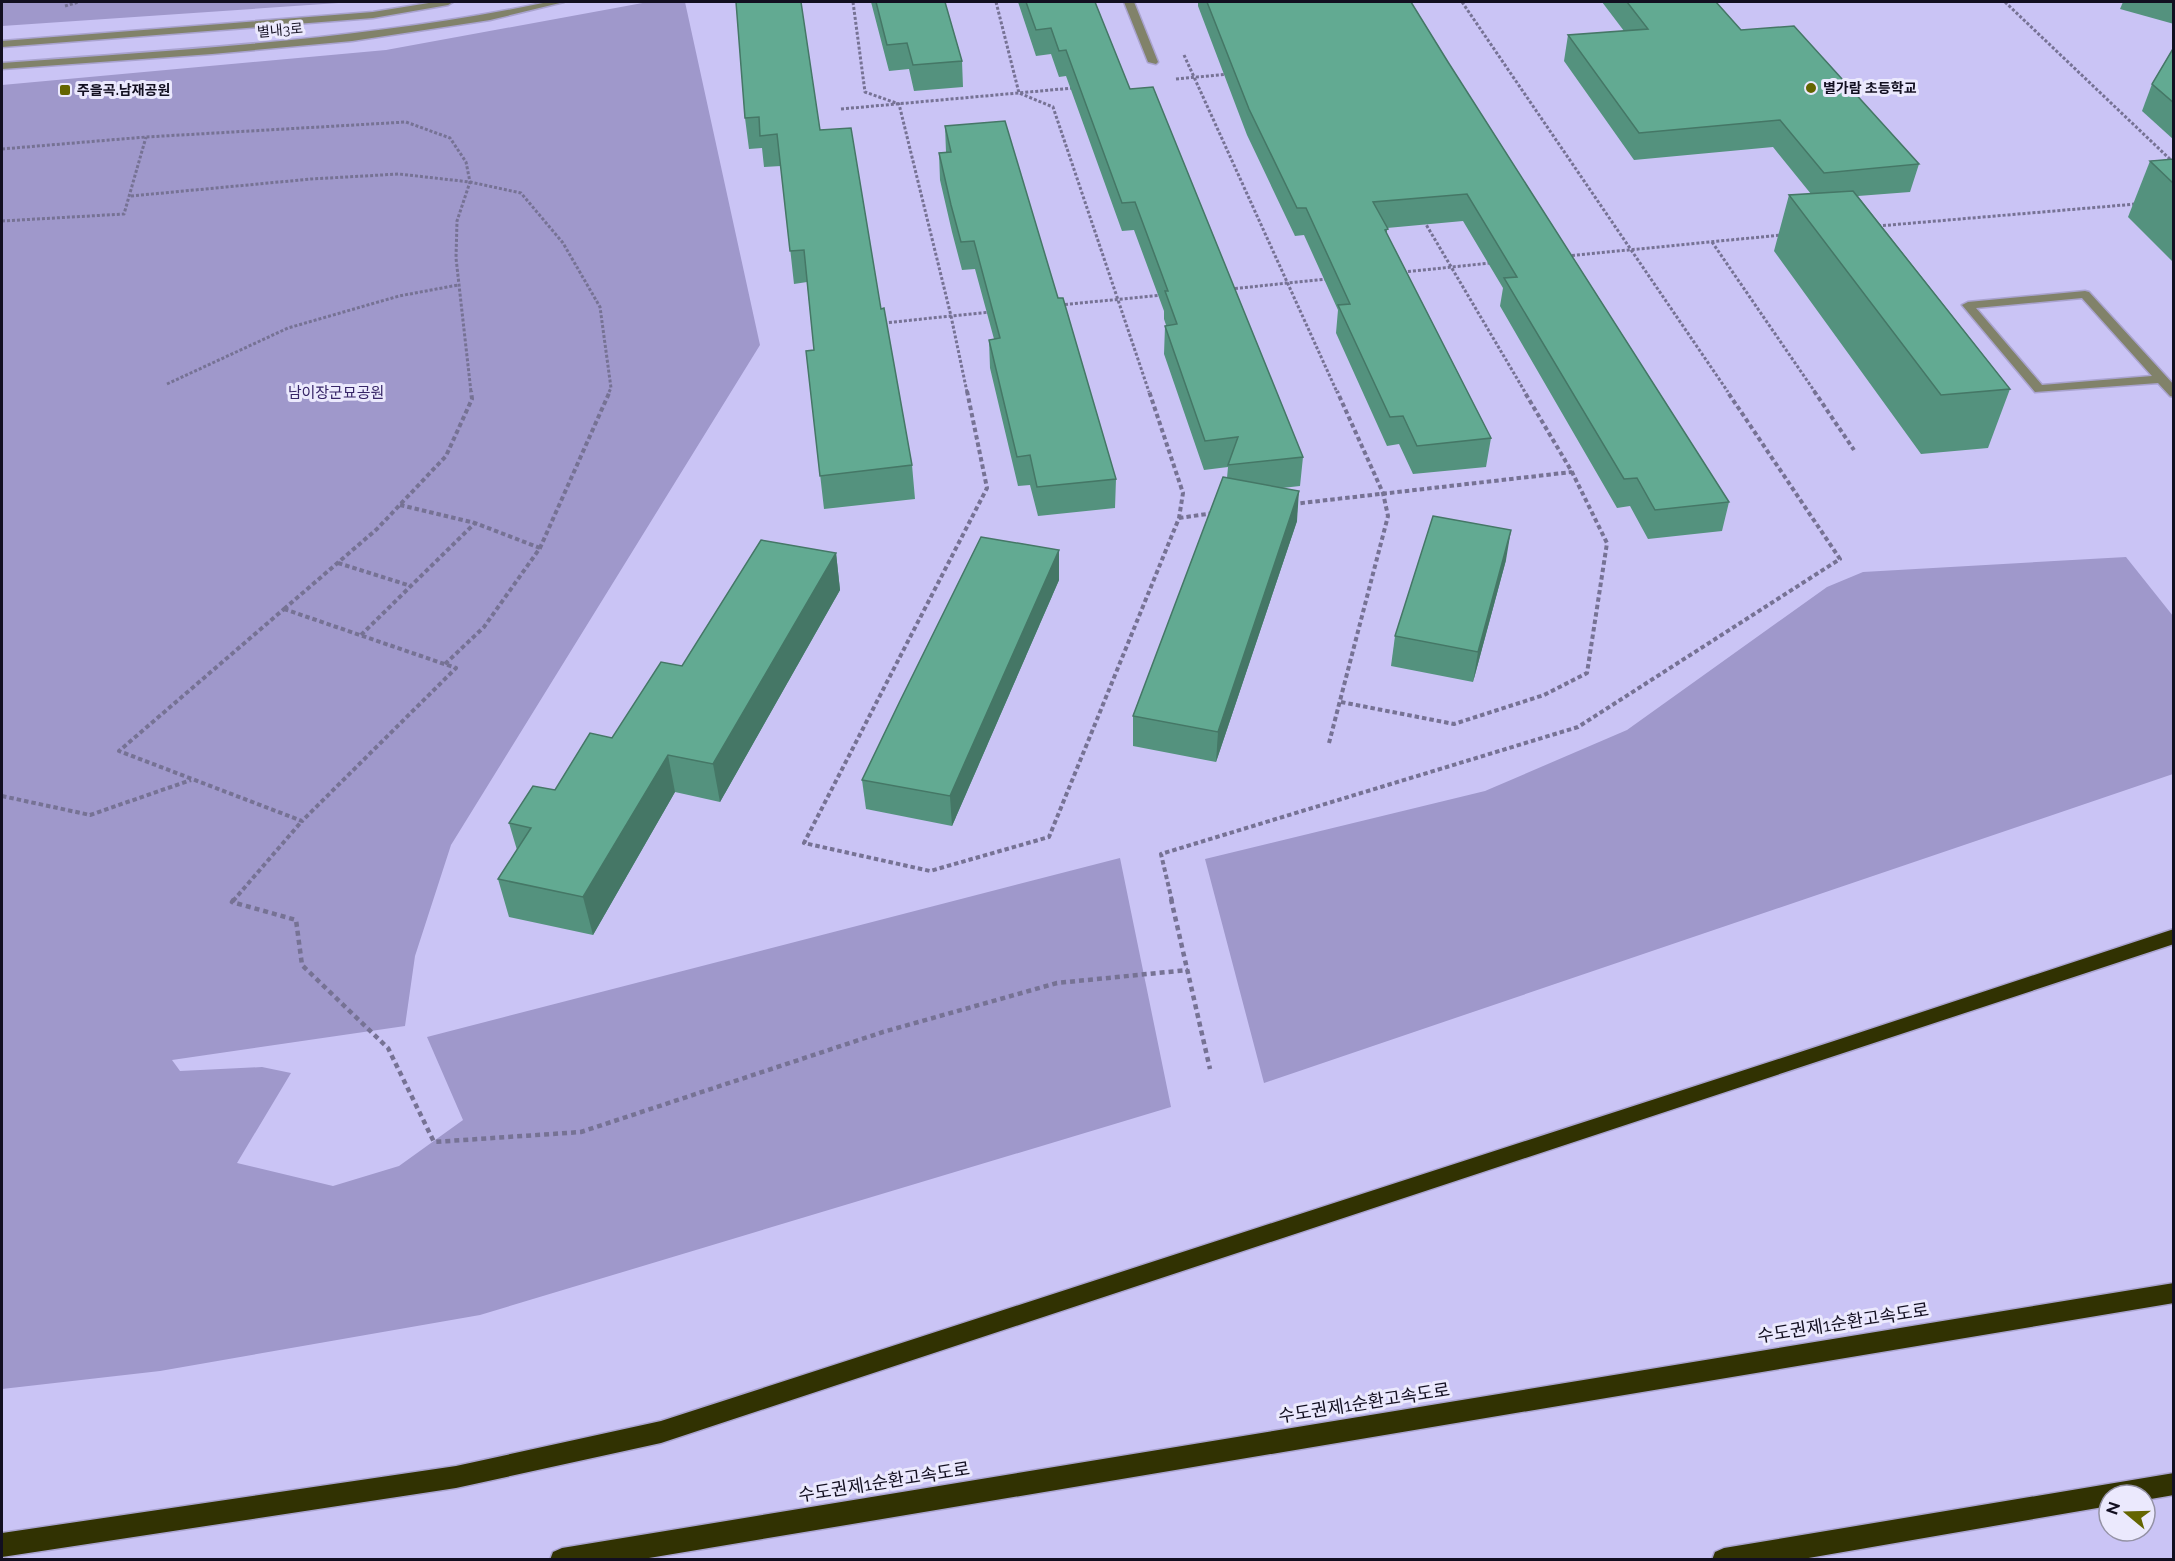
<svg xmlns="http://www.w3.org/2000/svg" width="2175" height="1561" viewBox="0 0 2175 1561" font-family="Raleway,'Noto Sans KR',sans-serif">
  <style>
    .green { fill: #9f98cb }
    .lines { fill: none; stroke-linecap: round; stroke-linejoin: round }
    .lane-casing { stroke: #a9a3cf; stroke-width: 3 }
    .street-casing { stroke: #a9a3cf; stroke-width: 3 }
    .highway-casing { stroke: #a9a3cf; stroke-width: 3 }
    .path-far2 { stroke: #767294; stroke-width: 3; stroke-dasharray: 3 2; stroke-linecap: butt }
    .path-far1 { stroke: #767294; stroke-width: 4; stroke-dasharray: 4.5 3; stroke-linecap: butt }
    .path { stroke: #767294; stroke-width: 4.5; stroke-dasharray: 5 4; stroke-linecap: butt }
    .lane { fill: #81826a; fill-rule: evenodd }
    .street { fill: #81826a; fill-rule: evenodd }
    .highway { fill: #313202; fill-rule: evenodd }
    .wall { fill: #54927e }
    .shaded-wall { fill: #457766 }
    .building { fill: #62aa92; stroke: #457766; stroke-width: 1.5 }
    .poi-dot { fill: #646500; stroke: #ebe9fd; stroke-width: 2 }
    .labels { text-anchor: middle; stroke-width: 6; stroke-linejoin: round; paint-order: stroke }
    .far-street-label { font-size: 14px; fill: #120f20; stroke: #ebe9fd }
    .far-poi-label { font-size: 14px; font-weight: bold; fill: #120f20; stroke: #ebe9fd; text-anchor: start }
    .park-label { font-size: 15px; fill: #362567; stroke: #ebe9fd }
    .near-street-label { font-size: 18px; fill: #120f20; stroke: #ebe9fd }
  </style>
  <rect width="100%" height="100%" fill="#cac4f5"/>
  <g class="green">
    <polygon points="2,2 353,2 2,26"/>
    <polygon points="648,2 685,2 760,345 451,845 415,956 405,1026 172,1060 180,1071 262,1067 291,1073 237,1163 333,1186 399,1166 463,1120 427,1037 1120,858 1171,1107 480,1315 160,1371 2,1389 2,85 386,50"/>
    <polygon points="2126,557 2173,616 2173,774 1264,1083 1205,859 1485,791 1627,730 1827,587 1863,572"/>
  </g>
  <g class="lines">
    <g class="lane-casing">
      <g id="lane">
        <polygon points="1124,2 1134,2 1158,62 1156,64 1148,62"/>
        <path d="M2085,291L2089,292L2174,385V397L2170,396L2158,383L2035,392L1962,305L1968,302ZM2082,298L2152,376L2042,385L1976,308Z"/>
      </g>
    </g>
    <g class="street-casing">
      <g id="street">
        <polygon points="435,2 453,2 448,5 373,18 2,47 2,41 373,12"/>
        <path d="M548,2H564L490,20L352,41L212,54L2,69V63C185,49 368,40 548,2Z"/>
      </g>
    </g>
    <g class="highway-casing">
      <g id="highway">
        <polygon points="2174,929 2174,944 661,1443 456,1488 2,1557 2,1533 456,1466 661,1421 1834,1041"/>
        <polygon points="2174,1283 2174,1303 637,1560 550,1560 553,1552 562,1548"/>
        <polygon points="2174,1473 2174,1495 2145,1500 2145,1495 2109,1495 2109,1506 1797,1560 1712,1560 1715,1552 1724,1548"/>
      </g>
    </g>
    <g class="path-far2">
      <polyline points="853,2 865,92 899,104 951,316 967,392"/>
      <polyline points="996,2 1019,93 1053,107 1149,392"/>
      <polyline points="1462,2 1728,392"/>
      <polyline points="2005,2 2174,163"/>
      <polyline points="65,6 79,2"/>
      <polyline points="1184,55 1337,392"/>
      <polyline points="1176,79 1229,74"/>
      <polyline points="841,109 1073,88"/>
      <polyline points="2,149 146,137 406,122 450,138 466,162 470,182 457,221 456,258 471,392"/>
      <polyline points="131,196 311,179 399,174 470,182 521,193 563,243 600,307 611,388 609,392"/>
      <polyline points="2,221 124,214 146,137"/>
      <polyline points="1424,221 1525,392"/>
      <polyline points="1878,226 2136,204"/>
      <polyline points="1712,242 1815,392"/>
      <polyline points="1567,256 1781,235"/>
      <polyline points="1403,272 1491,263"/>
      <polyline points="1230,289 1327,279"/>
      <polyline points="1060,305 1163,295"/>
      <polyline points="884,323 990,312"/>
      <polyline points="167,384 288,328 399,296 458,285"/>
    </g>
    <g class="path-far1">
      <polyline points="967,391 987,488 804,843 930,871 1049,837 1179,518 1183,493 1149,391"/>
      <polyline points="1814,391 1854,450"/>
      <polyline points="1293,504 1572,472"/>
      <polyline points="400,505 475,523 540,548"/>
      <polyline points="1179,518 1214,513"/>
      <polyline points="338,563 411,586"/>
      <polygon points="284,609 456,668 302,821 119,751"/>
      <polyline points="284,609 377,529 446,456 472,399 471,391"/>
      <polyline points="361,635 475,523"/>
      <polyline points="445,664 484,627 540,548 610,391"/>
      <polyline points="1341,702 1454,724 1544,695 1587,673 1607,543 1572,472 1524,391"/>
      <polyline points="1329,743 1388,516 1383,493 1337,391"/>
      <polyline points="2,796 90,815 191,780"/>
      <polyline points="233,901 302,821"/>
      <polyline points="1172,901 1161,854 1578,727 1840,559 1727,391"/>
    </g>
    <g class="path">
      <polyline points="234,899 232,902 296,920 302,965 388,1048 434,1142 581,1132 883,1032 1057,983 1188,970"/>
      <polyline points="1171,899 1210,1069"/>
    </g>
    <use href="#lane" class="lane"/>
    <use href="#street" class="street"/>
    <use href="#highway" class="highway"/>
  </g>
  <g class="wall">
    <polygon points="736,2 820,130 881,309 912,465 915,499 824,509 806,351 814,350 807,282 794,284 781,166 764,167 762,148 749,149 745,118"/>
    <polygon points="871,2 945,2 962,61 963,87 914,91 909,69 889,71"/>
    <polygon points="1018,2 1095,2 1130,89 1303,457 1300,486 1282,488 1297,521 1216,762 1133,746 1133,716 1227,478 1228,467 1204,470 1164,354 1165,326 1166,325 1164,319 1164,311 1134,230 1122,231 1066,76 1059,77 1051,54 1036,56"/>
    <polygon points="1198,2 1411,2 1448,62 1729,502 1722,531 1648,539 1630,506 1617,508 1500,306 1503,288 1463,221 1387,228 1387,234 1491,438 1486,467 1413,474 1399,444 1387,446 1336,333 1338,310 1304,235 1295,236 1247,135 1198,6"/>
    <polygon points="1602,2 1716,2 1741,30 1919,164 1910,192 1858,196 2010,389 1988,448 1921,454 1774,251 1789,195 1811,194 1773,147 1634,160 1564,61 1568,35 1624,31"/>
    <polygon points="2123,2 2174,2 2174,24 2120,9"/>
    <polygon points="2174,47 2174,140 2142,111 2152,84"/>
    <polygon points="945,126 1058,298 1116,479 1115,508 1038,516 1030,485 1018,486 990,368 989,340 994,339 975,269 962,270 952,232 940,180 939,153 946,152"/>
    <polygon points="2174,159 2174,263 2128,217 2150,161"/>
    <polygon points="1059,550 1059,580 952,826 866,809 862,780"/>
    <polygon points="836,553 840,590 720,802 675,792 593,935 509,917 498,879 517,850 509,823 555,790 612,738"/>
    <polygon points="1506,560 1473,682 1391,666 1395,636"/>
  </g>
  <g class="shaded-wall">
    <polygon points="1299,491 1297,521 1216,762 1218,732"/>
    <polygon points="1511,530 1506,560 1473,682 1478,652"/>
    <polygon points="1059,550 1059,580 952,826 950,796"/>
    <polygon points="836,553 840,590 720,802 713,764"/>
    <polygon points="668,755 675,792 593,935 583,897"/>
  </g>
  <g class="building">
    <polygon points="736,2 801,2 820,130 851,128 881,309 884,308 912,465 820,476 806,351 814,350 804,250 790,251 777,134 760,136 759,117 745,118"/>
    <polygon points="876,2 945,2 962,61 913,65 907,43 887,45"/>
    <polygon points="1026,2 1095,2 1130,89 1153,87 1303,457 1228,465 1238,437 1205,441 1165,326 1177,324 1165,291 1168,291 1135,202 1122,203 1066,50 1059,51 1051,28 1036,30"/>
    <polygon points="1207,2 1411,2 1448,62 1729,502 1655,510 1637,478 1624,479 1504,278 1517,277 1467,194 1373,202 1388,229 1385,230 1491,438 1417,446 1403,416 1390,417 1338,305 1350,304 1306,208 1297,208 1249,109"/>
    <polygon points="1627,2 1716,2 1741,30 1794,26 1919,164 1824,173 1780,120 1639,133 1568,35 1648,29"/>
    <polygon points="2174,47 2174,103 2152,84"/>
    <polygon points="1005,121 1058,298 1063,298 1116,479 1037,487 1030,455 1017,457 989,340 1000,338 974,241 961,242 951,205 939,153 951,152 945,126"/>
    <polygon points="2174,159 2174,184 2150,161"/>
    <polygon points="1853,191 2010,389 1941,395 1789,195"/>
    <polygon points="1223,477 1299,491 1218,732 1133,716"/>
    <polygon points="1433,516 1511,530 1478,652 1395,636"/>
    <polygon points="981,537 1059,550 950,796 862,780 900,701"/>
    <polygon points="761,540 836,553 713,764 668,755 583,897 498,879 531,828 509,823 533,786 555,790 590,733 612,738 661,662 682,666"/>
  </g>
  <g class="poi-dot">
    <circle cx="1811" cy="88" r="6"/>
    <rect x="59" y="84" width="12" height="12" rx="3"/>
  </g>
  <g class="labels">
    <g class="far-street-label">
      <text transform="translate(280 30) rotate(-5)" y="5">별내3로</text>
    </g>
    <g class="far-poi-label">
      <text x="1823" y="93">별가람 초등학교</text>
      <text x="77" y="95">주을곡.남재공원</text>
    </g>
    <g class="park-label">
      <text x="336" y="398">남이장군묘공원</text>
    </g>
    <g class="near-street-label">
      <text transform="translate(1843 1323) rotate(-9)" y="6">수도권제1순환고속도로</text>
      <text transform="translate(1364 1403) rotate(-9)" y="6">수도권제1순환고속도로</text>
      <text transform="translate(884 1482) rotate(-9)" y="6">수도권제1순환고속도로</text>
    </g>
  </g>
  <rect width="2175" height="1561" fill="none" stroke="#120f20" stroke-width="6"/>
  <g transform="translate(2127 1513) rotate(289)"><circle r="28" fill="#ebe9fd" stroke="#9492a5" stroke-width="1.5"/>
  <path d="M0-4.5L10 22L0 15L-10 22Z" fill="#646500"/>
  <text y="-9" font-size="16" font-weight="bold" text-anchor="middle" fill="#120f20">N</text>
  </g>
</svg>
